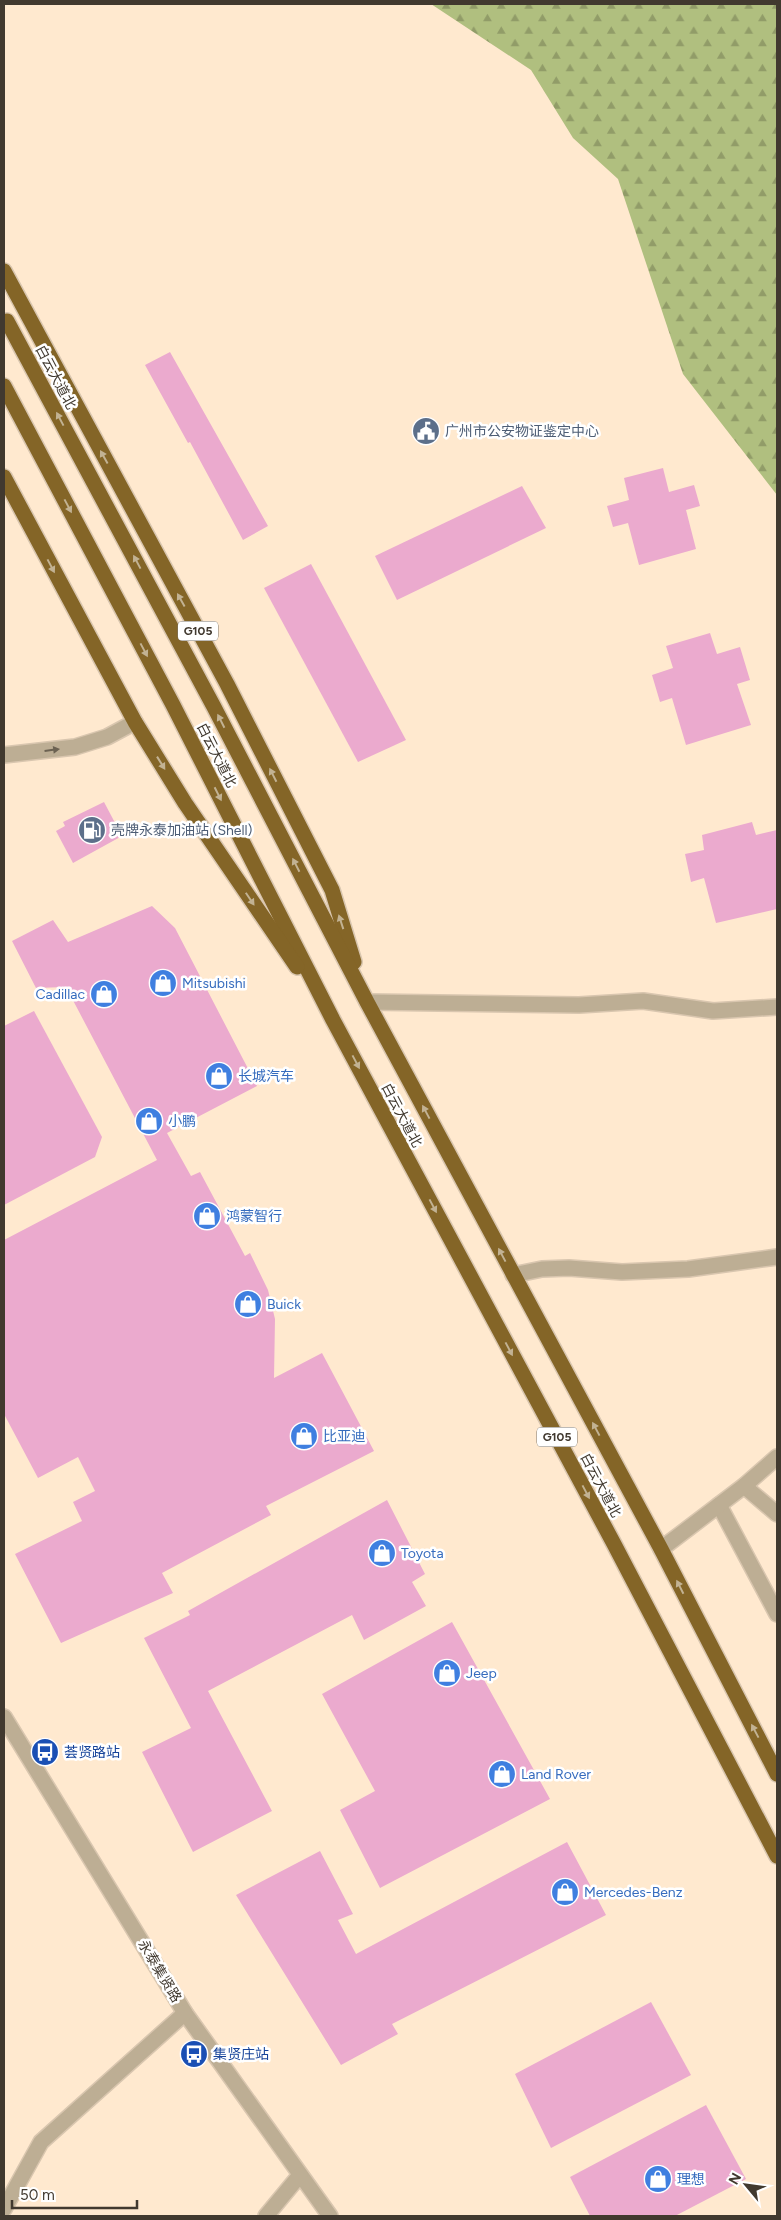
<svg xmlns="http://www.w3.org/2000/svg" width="781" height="2220" viewBox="0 0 781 2220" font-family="Figtree,'Noto Sans SC',sans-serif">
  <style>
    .forest { fill: url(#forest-firs) }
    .building { fill: #ebaace }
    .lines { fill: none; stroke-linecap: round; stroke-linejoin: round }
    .minor-casing { stroke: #d9c6af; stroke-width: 18 }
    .highway-casing { stroke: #d9c6af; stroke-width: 18 }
    .minor { stroke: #bdae94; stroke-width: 15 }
    .highway { stroke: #846527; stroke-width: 15 }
    .oneway { fill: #c2b293 }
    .oneway2 { fill: #6c6252 }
    .labels { text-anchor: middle; stroke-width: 5; stroke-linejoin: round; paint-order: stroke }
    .shield { fill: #fff; stroke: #7a746d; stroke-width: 1 }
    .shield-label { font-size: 12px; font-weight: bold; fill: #41392f }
    .street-label { font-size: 14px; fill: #41392f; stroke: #fff }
    .service-label { font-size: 14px; fill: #4e5e75; stroke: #fff; text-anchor: start }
    .shop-label { font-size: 14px; fill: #366cbe; stroke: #fff; text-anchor: start }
    .transit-label { font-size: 14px; fill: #164399; stroke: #fff; text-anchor: start }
  </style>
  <defs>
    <pattern id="forest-firs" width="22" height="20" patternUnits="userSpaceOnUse" patternTransform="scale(1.25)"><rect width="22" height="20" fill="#b0bf7f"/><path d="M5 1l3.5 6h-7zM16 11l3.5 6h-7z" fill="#919c68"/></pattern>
  </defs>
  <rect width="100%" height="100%" fill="#ffe9cf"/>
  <polygon class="forest" points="431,4 777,4 777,495 683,374 618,179 573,138 531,70"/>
  <g class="building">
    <polygon points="170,352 268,526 243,540 190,442 188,443 145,365"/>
    <polygon points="663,468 669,492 694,485 700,506 686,510 696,549 639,565 628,523 613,527 607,506 629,500 624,478"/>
    <polygon points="522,486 546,528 397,600 375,556"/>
    <polygon points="311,564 406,740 358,762 264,588"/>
    <polygon points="710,633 717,654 740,647 750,680 737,684 751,725 686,745 672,698 660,702 652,675 673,668 666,646"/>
    <polygon points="104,802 122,836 73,863 56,831 65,826 63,822"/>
    <polygon points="752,822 756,835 777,830 777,909 716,923 704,878 691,882 685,854 704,850 702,835"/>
    <polygon points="152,906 175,928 257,1086 167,1133 191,1176 200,1172 245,1256 250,1253 268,1290 275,1319 274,1378 322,1353 374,1451 266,1506 271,1515 162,1573 173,1593 61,1643 15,1554 82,1521 73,1502 95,1491 78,1457 38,1478 4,1414 4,1240 157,1160 66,987 36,988 12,941 53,920 68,942"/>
    <polygon points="34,1011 102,1137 95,1157 4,1205 4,1026"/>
    <polygon points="387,1500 425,1574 412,1582 426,1606 364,1640 352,1615 208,1691 272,1811 193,1852 142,1752 191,1728 144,1638 190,1615 188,1611"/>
    <polygon points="452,1622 550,1799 380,1888 340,1810 375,1791 322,1694"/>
    <polygon points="567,1842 606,1915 392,2024 398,2034 341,2065 236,1895 320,1851 353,1914 338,1920 356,1954"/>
    <polygon points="651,2002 691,2075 551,2148 515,2074"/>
    <polygon points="706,2105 746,2179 675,2216 590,2216 570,2177"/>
  </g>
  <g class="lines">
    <g class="minor-casing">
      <g id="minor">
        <polyline points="4,755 75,747 107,737 135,722"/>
        <polyline points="367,1002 579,1005 643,1001 713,1011 777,1007"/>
        <polyline points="513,1275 542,1269 569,1268 622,1272 688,1269 777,1257"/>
        <polyline points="744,1486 777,1514"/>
        <polyline points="719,1505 777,1614"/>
        <polyline points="661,1549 744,1486 777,1457"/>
        <polyline points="4,1717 185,2013 330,2216"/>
        <polyline points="4,2209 41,2142 185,2013"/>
        <polyline points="266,2216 300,2175"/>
      </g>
    </g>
    <g class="highway-casing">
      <g id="highway">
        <polyline points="4,271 227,684 332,890 354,962"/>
        <polyline points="7,321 214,707 367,1002 661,1549 777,1774"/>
        <polyline points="4,386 173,705 333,1020 614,1544 777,1856"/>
        <polyline points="4,477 135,722 185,803 297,967"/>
      </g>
    </g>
    <use href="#minor" class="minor"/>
    <use href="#highway" class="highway"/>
  </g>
  <defs><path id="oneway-solid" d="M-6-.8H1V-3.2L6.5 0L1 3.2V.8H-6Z" transform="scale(1.25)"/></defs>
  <g class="oneway">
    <use href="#oneway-solid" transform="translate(60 419) rotate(-118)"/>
    <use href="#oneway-solid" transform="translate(104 457) rotate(-119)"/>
    <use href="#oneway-solid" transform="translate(68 506) rotate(62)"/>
    <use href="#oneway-solid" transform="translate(137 562) rotate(-118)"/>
    <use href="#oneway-solid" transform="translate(51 566) rotate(62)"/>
    <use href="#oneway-solid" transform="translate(181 600) rotate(-119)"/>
    <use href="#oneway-solid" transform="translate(144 650) rotate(62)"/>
    <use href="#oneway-solid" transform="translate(221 721) rotate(-117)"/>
    <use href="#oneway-solid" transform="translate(161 763) rotate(58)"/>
    <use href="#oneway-solid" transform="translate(273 775) rotate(-117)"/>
    <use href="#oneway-solid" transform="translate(218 794) rotate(63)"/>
    <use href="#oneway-solid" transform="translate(296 865) rotate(-117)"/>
    <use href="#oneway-solid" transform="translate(250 899) rotate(56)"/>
    <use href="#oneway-solid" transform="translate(341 922) rotate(-108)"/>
    <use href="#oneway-solid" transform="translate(356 1062) rotate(62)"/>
    <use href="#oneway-solid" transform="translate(426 1112) rotate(-118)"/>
    <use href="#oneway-solid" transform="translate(433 1206) rotate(62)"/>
    <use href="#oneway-solid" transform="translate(502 1255) rotate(-118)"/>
    <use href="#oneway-solid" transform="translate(509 1349) rotate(62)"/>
    <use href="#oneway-solid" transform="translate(596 1429) rotate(-118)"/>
    <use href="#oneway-solid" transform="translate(586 1492) rotate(62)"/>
    <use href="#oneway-solid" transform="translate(680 1587) rotate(-117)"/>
    <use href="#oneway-solid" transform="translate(755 1731) rotate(-118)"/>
  </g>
  <use class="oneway2" href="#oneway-solid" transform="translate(52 750) rotate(-7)"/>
  <defs>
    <g id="civic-disc" transform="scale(1.4375)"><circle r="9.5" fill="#5c6f8a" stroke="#fff"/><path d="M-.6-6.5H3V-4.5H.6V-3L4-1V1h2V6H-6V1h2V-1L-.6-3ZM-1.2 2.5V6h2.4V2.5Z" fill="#fff"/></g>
    <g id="fuel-disc" transform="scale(1.4375)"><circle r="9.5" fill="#5c6f8a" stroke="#fff"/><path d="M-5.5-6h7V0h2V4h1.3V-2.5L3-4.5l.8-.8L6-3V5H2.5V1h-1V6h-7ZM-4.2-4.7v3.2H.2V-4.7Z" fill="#fff"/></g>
    <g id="shop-disc" transform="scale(1.4375)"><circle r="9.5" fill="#3f7fe0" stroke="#fff"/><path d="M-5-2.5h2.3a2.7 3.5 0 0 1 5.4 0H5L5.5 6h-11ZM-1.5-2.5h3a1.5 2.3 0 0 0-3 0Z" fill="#fff"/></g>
    <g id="bus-disc" transform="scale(1.4375)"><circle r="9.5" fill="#1a4fb4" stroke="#fff"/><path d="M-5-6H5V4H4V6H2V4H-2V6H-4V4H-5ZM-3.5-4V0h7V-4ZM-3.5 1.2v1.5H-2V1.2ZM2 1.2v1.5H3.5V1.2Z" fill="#fff"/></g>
  </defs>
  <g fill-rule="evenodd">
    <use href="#civic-disc" x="426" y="431"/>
    <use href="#fuel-disc" x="92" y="830"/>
    <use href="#shop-disc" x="163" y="983"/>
    <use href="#shop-disc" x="104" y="994"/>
    <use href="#shop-disc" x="219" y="1076"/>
    <use href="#shop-disc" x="149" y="1121"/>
    <use href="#shop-disc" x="207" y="1216"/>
    <use href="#shop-disc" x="248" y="1304"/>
    <use href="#shop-disc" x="304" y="1436"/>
    <use href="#shop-disc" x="382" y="1553"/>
    <use href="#shop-disc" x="447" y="1673"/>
    <use href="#bus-disc" x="45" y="1752"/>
    <use href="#shop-disc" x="502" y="1774"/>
    <use href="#shop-disc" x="565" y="1892"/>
    <use href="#bus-disc" x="194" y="2054"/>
    <use href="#shop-disc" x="658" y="2179"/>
  </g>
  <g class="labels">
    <g class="shield">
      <rect x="178" y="621.5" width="40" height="19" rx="4"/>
      <rect x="537" y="1427.5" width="40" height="19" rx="4"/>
    </g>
    <g class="shield-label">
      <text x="198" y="635">G105</text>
      <text x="557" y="1441">G105</text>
    </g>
    <g class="street-label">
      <text transform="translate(56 377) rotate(62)" y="5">白云大道北</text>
      <text transform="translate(217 755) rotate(63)" y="5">白云大道北</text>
      <text transform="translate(402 1115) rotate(62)" y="5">白云大道北</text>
      <text transform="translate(601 1485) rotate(62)" y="5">白云大道北</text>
      <text transform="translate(160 1971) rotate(59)" y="5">永泰集贤路</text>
    </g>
    <g class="service-label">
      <text x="445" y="436">广州市公安物证鉴定中心</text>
      <text x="111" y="835">壳牌永泰加油站 (Shell)</text>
    </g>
    <g class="shop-label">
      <text x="182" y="988">Mitsubishi</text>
      <text x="85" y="999" text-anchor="end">Cadillac</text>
      <text x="238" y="1081">长城汽车</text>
      <text x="168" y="1126">小鹏</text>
      <text x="226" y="1221">鸿蒙智行</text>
      <text x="267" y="1309">Buick</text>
      <text x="323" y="1441">比亚迪</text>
      <text x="401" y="1558">Toyota</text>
      <text x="466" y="1678">Jeep</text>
      <text x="521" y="1779">Land Rover</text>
      <text x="584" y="1897">Mercedes-Benz</text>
      <text x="677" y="2184">理想</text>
    </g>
    <g class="transit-label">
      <text x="64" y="1757">荟贤路站</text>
      <text x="213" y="2059">集贤庄站</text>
    </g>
  </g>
  <rect width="781" height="2220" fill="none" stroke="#41392f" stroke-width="10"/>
  <g transform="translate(746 2185) rotate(299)" stroke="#ffffff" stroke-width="4" paint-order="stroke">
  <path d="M0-4L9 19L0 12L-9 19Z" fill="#41392f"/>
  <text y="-8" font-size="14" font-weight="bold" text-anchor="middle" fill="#41392f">N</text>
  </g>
  <path d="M12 2200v8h125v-8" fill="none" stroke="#41392f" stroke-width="2.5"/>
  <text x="20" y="2200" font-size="15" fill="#41392f" stroke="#ffffff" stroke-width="4" paint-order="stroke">50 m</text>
</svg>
